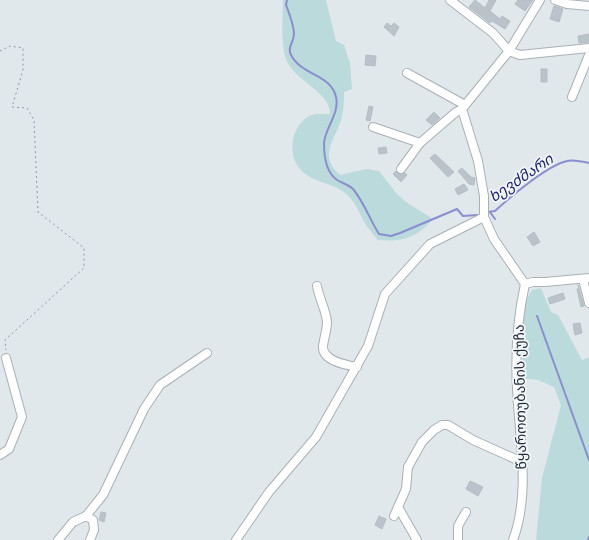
<svg xmlns="http://www.w3.org/2000/svg" width="589" height="540" viewBox="0 0 589 540" font-family="Lato,'Noto Sans Georgian',sans-serif">
  <style>
    .green { fill: #bbdadc }
    .lines { fill: none; stroke-linecap: round; stroke-linejoin: round }
    .stream { stroke: #8a8ecf; stroke-width: 2 }
    .building { fill: #bac3c9; stroke: #b4bec5 }
    .minor-casing { stroke: #a8b0b6; stroke-width: 10 }
    .path { stroke: #829aae; stroke-width: 1; stroke-dasharray: 2 3; stroke-linecap: butt }
    .minor { stroke: #fff; stroke-width: 8 }
    .labels { text-anchor: middle; stroke-width: 3.5; stroke-linejoin: round; paint-order: stroke }
    .street-label { font-size: 14px; fill: #222e3c; stroke: #f2f6f8 }
    .water-label { font-size: 15px; font-style: italic; fill: #1e2276; stroke: #f2f6f8 }
  </style>
  <rect width="100%" height="100%" fill="#e1e8eb"/>
  <g class="green">
    <path d="M283,0H326L336,41L344,45L350,63L352,89L344,92C344,98 344,105 343,111C340,137 315,152 340,175L367,169L379,171L397,194L406,202L433,219C416,238 403,242 378,240C374,235 370,231 366,225C359,214 356,201 344,192C332,183 315,183 303,172C286,157 290,125 311,115C317,113 324,114 330,114C331,92 293,80 286,59C280,40 283,20 283,0Z"/>
    <path d="M541,288L551,312L558,315L582,360L589,357V540H536L542,478L561,405L554,387L538,380L522,378C521,348 515,315 532,290Z"/>
  </g>
  <g class="lines">
    <g class="stream">
      <path d="M287,0L286,5C289,13 294,25 294,34C294,42 287,47 291,55C302,76 331,74 336,97C340,114 324,129 324,144C324,157 326,172 337,180C342,183 349,185 353,189C364,202 370,220 379,234L391,236L400,233L457,209L463,216L477,215"/>
      <path d="M488,212L495,211C510,197 548,165 567,161C574,159 583,162 589,163"/>
      <polyline points="490,212 495,219"/>
      <polyline points="537,316 589,460"/>
      <polyline points="588,540 589,537"/>
    </g>
  </g>
  <g class="building">
    <polygon points="475,0 485,8 489,0 496,0 490,11 500,19 502,16 510,21 505,29 492,21 490,23 469,7"/>
    <polygon points="518,0 533,0 525,11 515,4"/>
    <polygon points="554,6 563,9 559,22 550,19"/>
    <polygon points="387,23 391,26 394,23 399,27 394,36 384,27"/>
    <polygon points="589,34 589,42 579,43 578,36"/>
    <polygon points="366,55 376,56 375,66 365,65"/>
    <rect x="541" y="69" width="6" height="13"/>
    <polygon points="369,106 373,107 370,121 366,120"/>
    <polygon points="434,112 440,118 432,125 426,120"/>
    <polygon points="386,147 387,153 379,154 378,148"/>
    <polygon points="435,154 454,172 448,177 430,158"/>
    <polygon points="462,168 471,177 475,178 474,185 469,184 458,171"/>
    <polygon points="396,171 400,174 405,173 407,175 401,182 393,174"/>
    <polygon points="464,184 468,190 458,195 455,189"/>
    <polygon points="534,232 540,242 533,246 527,237"/>
    <polygon points="578,285 584,306 581,307 577,289 579,289"/>
    <polygon points="563,293 565,299 550,304 548,298"/>
    <polygon points="580,323 582,333 575,335 573,324"/>
    <polygon points="470,481 483,487 478,496 466,489"/>
    <polygon points="101,512 106,513 104,522 99,520"/>
    <polygon points="379,516 386,519 382,529 375,525"/>
  </g>
  <g class="lines">
    <g class="minor-casing">
      <g id="minor">
        <polyline points="450,0 493,33 509,51 520,55 589,48"/>
        <polyline points="555,0 567,4 589,6"/>
        <polyline points="407,73 465,105"/>
        <polyline points="572,97 589,55"/>
        <polyline points="373,127 420,143"/>
        <polyline points="401,169 420,143 456,112 462,109"/>
        <polyline points="583,279 589,303"/>
        <polyline points="525,284 533,282 545,282 589,278"/>
        <path d="M317,286C319,298 326,310 327,322C327,330 324,338 323,346C322,361 346,365 357,367"/>
        <polyline points="0,455 9,449 22,417 6,358"/>
        <polyline points="398,507 417,540"/>
        <polyline points="86,516 103,495 144,409 160,385 207,353"/>
        <polyline points="394,516 406,489 408,467 422,442 434,430 442,425 448,425 473,440 522,462"/>
        <polyline points="58,540 73,522 86,516 93,520 94,530 90,540"/>
        <polyline points="236,540 269,492 316,437 368,346 385,294 430,244 484,217"/>
        <polyline points="458,540 458,526 466,512"/>
        <path d="M513,540C531,492 519,437 517,388C515,351 517,320 525,284L494,239L484,217V196L478,161L462,109L509,51L540,0"/>
      </g>
    </g>
    <polyline class="path" points="0,51 10,46 23,48 23,70 12,107 27,108 34,120 38,212 84,248 84,268 5,340 6,350"/>
    <use href="#minor" class="minor"/>
  </g>
  <g class="labels">
    <g class="street-label">
      <text transform="translate(520 397) rotate(-91)" y="5">წყაროთუბანის ქუჩა</text>
    </g>
    <g class="water-label">
      <text transform="translate(521 178) rotate(-34)" y="5">ხევძმარი</text>
    </g>
  </g>
</svg>
